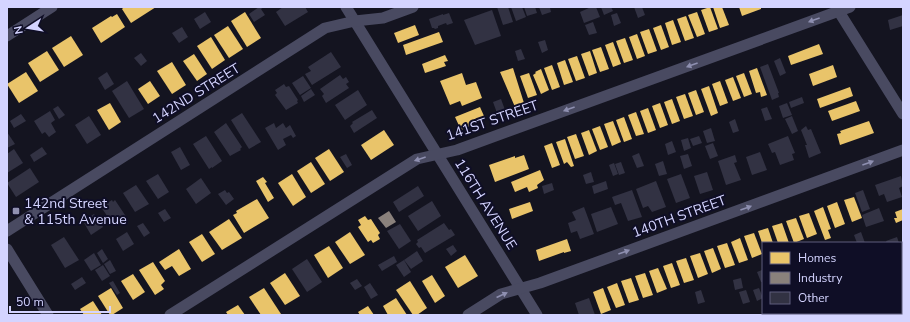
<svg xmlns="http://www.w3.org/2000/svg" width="910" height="322" viewBox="0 0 910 322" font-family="'Nunito Sans',sans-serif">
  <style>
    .homes { fill: #e9c46a }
    .industry { fill: #8a817c }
    .building { fill: #323243 }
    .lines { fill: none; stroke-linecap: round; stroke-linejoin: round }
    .minor { stroke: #494a61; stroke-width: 11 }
    .oneway { fill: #8e8fb0 }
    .poi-dot { fill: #9191b1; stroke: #0f0e26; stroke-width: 1.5 }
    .labels { text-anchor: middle; stroke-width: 4; stroke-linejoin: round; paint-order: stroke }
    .street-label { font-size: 14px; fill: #d4d4ff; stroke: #0f0e26 }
    .poi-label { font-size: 14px; fill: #d4d4ff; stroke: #0f0e26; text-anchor: start }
  </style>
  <rect width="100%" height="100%" fill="#141420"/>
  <g class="homes">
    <polygon points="124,7 156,7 131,23 122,9"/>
    <polygon points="710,7 718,29 709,32 701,10"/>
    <polygon points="713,7 722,7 729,25 720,28"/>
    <polygon points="739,7 761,7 761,9 742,16"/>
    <polygon points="245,12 261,38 247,47 231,21"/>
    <polygon points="697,12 705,34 697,37 688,15"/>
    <polygon points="117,14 125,27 101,43 92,28 111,16 112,17"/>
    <polygon points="686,16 694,38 685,41 677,19"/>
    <polygon points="673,20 681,42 672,45 665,23"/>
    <polygon points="415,25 419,35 398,43 394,33"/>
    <polygon points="661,25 669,47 661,50 653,28"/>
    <polygon points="228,26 243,49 229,58 214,35"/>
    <polygon points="649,29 657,51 648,54 640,32"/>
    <polygon points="439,32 443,42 406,55 403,45"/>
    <polygon points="637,34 645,56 637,59 629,37"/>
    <polygon points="71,36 83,55 64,67 52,48"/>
    <polygon points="211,37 225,60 212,69 197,46"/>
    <polygon points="625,38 633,60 624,63 616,41"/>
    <polygon points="613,42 621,64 613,67 605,45"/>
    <polygon points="819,44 823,54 791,65 788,56"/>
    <polygon points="601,47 609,69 600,72 592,50"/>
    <polygon points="47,51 59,70 40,82 28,63"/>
    <polygon points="590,51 597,73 589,76 581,54"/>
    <polygon points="194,54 207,74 197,81 183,61"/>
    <polygon points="445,55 448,61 444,62 446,66 425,73 422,64"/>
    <polygon points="577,56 585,78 576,81 568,59"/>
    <polygon points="565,60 573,82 564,85 557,63"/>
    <polygon points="172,62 186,85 172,94 157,71"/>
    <polygon points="552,65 560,87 552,90 544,68"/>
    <polygon points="833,65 837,77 813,86 809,74"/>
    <polygon points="513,68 524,103 519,105 521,110 518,110 517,107 515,107 500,72"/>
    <polygon points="757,68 767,95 761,97 760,92 756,93 749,71"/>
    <polygon points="541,69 549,90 541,94 533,75 536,73 535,72"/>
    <polygon points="26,72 38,91 19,103 7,84"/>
    <polygon points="462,73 466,85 476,82 482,98 462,106 460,101 450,105 440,81"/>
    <polygon points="529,73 537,95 528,98 520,76"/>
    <polygon points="744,73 752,94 744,97 736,76"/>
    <polygon points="733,77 741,98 733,101 725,80"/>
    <polygon points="150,81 160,96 148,104 138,89"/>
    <polygon points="720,81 728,103 720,106 712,84"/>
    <polygon points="709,86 718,113 711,116 701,89"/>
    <polygon points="850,87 853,96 820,108 817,99"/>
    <polygon points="696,90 704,112 696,115 688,93"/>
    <polygon points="685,94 693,116 684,119 676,97"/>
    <polygon points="672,99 680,121 672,124 664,102"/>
    <polygon points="856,101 860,111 832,121 828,111"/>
    <polygon points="110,103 121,122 109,130 97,110"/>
    <polygon points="660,103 668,125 660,128 652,106"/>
    <polygon points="480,107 484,116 481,118 482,119 480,120 478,118 479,122 461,130 455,117"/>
    <polygon points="648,108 656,130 648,133 640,111"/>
    <polygon points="636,112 644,134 636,136 628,115"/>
    <polygon points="624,117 632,139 624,142 616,120"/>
    <polygon points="613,121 621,142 612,146 604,124"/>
    <polygon points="869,121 874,133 840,145 837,134 841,133 840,131"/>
    <polygon points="600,126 608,147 600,150 592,129"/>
    <polygon points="384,130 394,145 371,160 361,145"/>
    <polygon points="589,130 597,151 589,155 581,133"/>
    <polygon points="576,134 584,156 575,159 567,137"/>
    <polygon points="565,139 574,166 571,167 567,162 564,164 556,142"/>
    <polygon points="552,143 560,165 552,168 544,146"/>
    <polygon points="329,149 344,172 330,181 315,158"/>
    <polygon points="524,155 529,169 495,182 489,165 515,156 515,158"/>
    <polygon points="311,162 325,184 311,193 297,171"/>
    <polygon points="540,170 544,180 537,185 538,188 529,192 527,187 515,192 511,182"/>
    <polygon points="292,174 306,197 293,206 278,183"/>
    <polygon points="263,177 267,182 265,183 274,198 268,202 256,181"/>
    <polygon points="854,197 862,218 852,222 844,200"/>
    <polygon points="257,199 269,218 244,233 233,215 237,213 236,211"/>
    <polygon points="530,202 533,211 512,219 509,209"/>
    <polygon points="837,202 845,224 835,228 827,206"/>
    <polygon points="823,207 831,229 828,230 831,238 825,240 814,211"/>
    <polygon points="903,209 903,220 896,223 894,218 897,218 895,212"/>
    <polygon points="809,213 817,234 807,238 799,216"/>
    <polygon points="365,216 368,220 371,219 380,233 378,235 380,239 373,243 371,240 368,242 358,227 361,225 358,220"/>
    <polygon points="796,218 804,239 794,243 786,221"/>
    <polygon points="229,219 242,238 222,250 209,232"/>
    <polygon points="782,223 789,243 778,243 772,226"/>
    <polygon points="768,228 773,243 762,243 758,231"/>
    <polygon points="350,232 365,255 350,264 335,242"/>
    <polygon points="754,233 762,254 752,258 744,236"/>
    <polygon points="202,234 215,254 202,262 189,242"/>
    <polygon points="740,238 748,260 739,263 731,242"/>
    <polygon points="567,239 571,251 564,253 564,252 539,261 536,250"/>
    <polygon points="727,243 735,265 725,268 717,246"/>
    <polygon points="329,246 343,268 328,278 314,255"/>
    <polygon points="713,248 721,269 712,273 704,251"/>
    <polygon points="179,249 191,269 179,276 172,266 165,270 159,262"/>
    <polygon points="700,253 708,274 698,278 690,256"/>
    <polygon points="465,255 478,276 458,288 445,267"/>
    <polygon points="686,258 694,280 684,283 676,261"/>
    <polygon points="153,262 165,281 161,285 164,289 155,295 139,270"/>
    <polygon points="672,263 680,285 671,288 663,266"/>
    <polygon points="658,268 667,289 657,293 649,271"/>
    <polygon points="285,273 300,296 285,305 270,283"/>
    <polygon points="645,273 653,295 643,298 635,276"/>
    <polygon points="133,274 145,292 133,300 121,281"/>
    <polygon points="432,275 445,296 435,303 422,281"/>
    <polygon points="631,278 639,300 629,303 621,281"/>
    <polygon points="410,281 427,308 417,315 413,315 396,290"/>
    <polygon points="617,283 625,305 616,308 607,287"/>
    <polygon points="111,288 123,308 112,315 110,315 98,296"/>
    <polygon points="264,288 281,314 279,315 261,315 249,297"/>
    <polygon points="603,288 611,310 601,314 593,292"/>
    <polygon points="396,298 407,315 388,315 383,306"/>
    <polygon points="93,301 102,315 84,315 80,309"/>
    <polygon points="238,305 245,315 228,315 226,312"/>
    <polygon points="368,306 374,315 360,315 358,312"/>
  </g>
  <polygon class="industry" points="389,211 396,222 386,228 378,218"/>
  <g class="building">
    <polygon points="259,7 264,7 261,9 265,15 254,22 249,14"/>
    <polygon points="283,7 305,7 308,12 285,26 276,12"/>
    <polygon points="497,7 508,7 513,22 503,25"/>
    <polygon points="511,7 522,7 526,17 516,21"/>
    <polygon points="524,7 535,7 537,13 527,16"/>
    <polygon points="539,7 553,7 550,8 551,12 542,15"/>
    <polygon points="591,7 596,7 600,17 584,23 580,12"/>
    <polygon points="601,7 611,7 613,11 604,15"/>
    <polygon points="634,7 642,7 645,15 638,18"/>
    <polygon points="492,10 501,36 475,45 464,20"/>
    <polygon points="205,12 211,22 200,29 194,19"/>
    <polygon points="449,13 453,23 447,25 446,23 438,26 438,28 435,29 434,28 432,28 429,19 443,14 443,15"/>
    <polygon points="617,13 621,23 614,26 611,15"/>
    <polygon points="903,15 903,26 890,30 888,20"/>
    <polygon points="593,22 597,33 589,35 585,25"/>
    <polygon points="182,27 188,37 179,43 172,33"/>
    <polygon points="545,40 548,50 542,53 538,42"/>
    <polygon points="521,49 525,59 518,61 515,51"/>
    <polygon points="331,52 341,67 312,85 305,74 311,71 308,67"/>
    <polygon points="141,53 147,61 141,66 134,58"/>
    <polygon points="780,58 786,73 780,76 774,61"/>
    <polygon points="768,64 779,93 778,93 779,97 772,100 760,67"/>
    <polygon points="107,72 114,84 105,90 98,78"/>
    <polygon points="340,75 343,79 346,77 349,82 346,84 349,88 326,103 322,96 324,94 320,89"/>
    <polygon points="303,76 311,88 300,95 292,83"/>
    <polygon points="127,81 144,109 129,118 112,91"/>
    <polygon points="284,84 286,87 289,86 298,100 297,101 298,103 286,110 275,95 277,93 275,90"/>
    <polygon points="311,89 315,95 304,102 301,96"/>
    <polygon points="358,90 367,105 345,120 335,105"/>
    <polygon points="802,97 804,103 791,108 789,102"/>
    <polygon points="501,99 505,110 497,113 493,102"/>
    <polygon points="787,103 792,115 783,118 779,106"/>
    <polygon points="58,106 65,115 59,119 53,109"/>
    <polygon points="767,107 772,119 765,121 761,109"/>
    <polygon points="372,110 377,118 354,133 350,126 353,123 352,122"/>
    <polygon points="50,111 55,120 51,123 56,132 49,137 45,132 42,134 34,121"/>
    <polygon points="242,113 261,142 249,149 231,120"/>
    <polygon points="21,114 26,121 14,128 10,121"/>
    <polygon points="89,116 101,135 87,144 75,125"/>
    <polygon points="792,116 798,131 792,134 785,119"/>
    <polygon points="735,119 739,131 733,133 729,122"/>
    <polygon points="226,123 242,147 240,149 241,150 230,156 214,132"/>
    <polygon points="274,123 276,128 283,123 286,128 290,125 296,136 293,138 291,135 283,139 286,145 278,150 265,128"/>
    <polygon points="806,126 808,130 811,129 821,153 809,158 805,145 807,145 801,130"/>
    <polygon points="711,128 715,141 707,143 703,131"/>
    <polygon points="7,132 15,144 7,148"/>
    <polygon points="206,136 222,161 212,168 212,167 209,169 193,144"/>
    <polygon points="699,136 702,143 693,146 690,139"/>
    <polygon points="788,136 795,153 792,154 794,160 780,165 775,152 772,153 768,144"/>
    <polygon points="688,138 691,148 684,151 681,140"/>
    <polygon points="672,141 676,152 668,155 665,144"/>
    <polygon points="713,143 718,156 710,159 705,146"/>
    <polygon points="42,147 47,154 34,162 30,155"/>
    <polygon points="180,147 190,165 181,170 171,152"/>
    <polygon points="14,149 23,163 7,173 7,154"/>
    <polygon points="760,152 767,170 752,175 746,157"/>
    <polygon points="639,153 644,166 637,168 632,156"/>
    <polygon points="346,154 352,165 347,168 340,157"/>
    <polygon points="688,154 692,166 684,169 680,156"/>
    <polygon points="735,155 737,162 734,163 741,180 726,185 718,161"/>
    <polygon points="663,161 667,174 659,176 655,164"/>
    <polygon points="621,162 625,173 619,175 615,164"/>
    <polygon points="614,163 618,174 613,176 609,165"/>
    <polygon points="30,168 39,182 16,197 7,183"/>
    <polygon points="591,172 594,182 586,184 583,175"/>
    <polygon points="707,172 713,190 700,194 694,176"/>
    <polygon points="158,174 169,192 158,199 146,181"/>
    <polygon points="681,174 690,198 676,203 667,179"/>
    <polygon points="901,176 903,186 899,188 902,197 887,202 884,194 879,196 875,185"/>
    <polygon points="201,178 211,193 196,204 186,189"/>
    <polygon points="606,181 608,189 594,194 592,186"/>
    <polygon points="656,181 666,207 652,212 648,206 643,208 636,189"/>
    <polygon points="552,183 554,190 544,194 542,186"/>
    <polygon points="136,185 149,204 135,212 123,193"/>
    <polygon points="418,186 424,196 399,212 393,202"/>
    <polygon points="225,190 227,193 229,192 234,199 226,205 218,194"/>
    <polygon points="632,190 642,217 628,221 621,203 615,205 612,197"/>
    <polygon points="863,190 870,209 862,212 855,193"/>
    <polygon points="112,200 113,202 115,200 127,218 114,226 101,207"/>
    <polygon points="432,201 441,216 418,231 408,216"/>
    <polygon points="584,207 594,234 580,239 577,231 571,233 568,223 576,220 572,212"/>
    <polygon points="611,207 618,224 597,232 591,214"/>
    <polygon points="879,208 884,221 866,227 862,215"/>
    <polygon points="165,209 171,218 164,222 158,213"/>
    <polygon points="94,214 103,227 91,235 83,221"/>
    <polygon points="143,223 150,233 144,237 137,226"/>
    <polygon points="444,223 449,230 451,229 455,235 425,253 421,247 419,248 416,244 418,242 417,240"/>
    <polygon points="400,224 411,241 399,249 387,231"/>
    <polygon points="127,232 134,244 123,251 116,239"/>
    <polygon points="861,232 865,243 857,243 854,235"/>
    <polygon points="64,237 79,260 65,268 51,245"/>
    <polygon points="897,237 899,243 887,243 886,241"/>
    <polygon points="453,245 457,251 451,256 446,249"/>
    <polygon points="102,249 108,259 103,263 97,253"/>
    <polygon points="417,251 423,261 411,269 404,260"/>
    <polygon points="94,253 101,265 91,271 84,260"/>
    <polygon points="394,256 397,262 382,271 378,265"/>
    <polygon points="307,259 322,282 307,292 292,269"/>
    <polygon points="110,260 116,271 110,274 104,264"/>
    <polygon points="404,260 411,272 404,277 396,265"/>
    <polygon points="103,265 110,276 102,281 95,270"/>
    <polygon points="762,270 763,282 761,282 757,272"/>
    <polygon points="82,277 86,283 75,290 71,284"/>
    <polygon points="741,278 743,288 735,290 733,280"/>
    <polygon points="357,279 362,286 355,290 350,283"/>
    <polygon points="113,281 120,293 117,295 109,283"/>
    <polygon points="370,283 378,295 371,299 364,287"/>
    <polygon points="759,288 763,298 757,301 753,290"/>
    <polygon points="701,290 705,302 698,304 695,292"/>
    <polygon points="746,290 750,302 743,304 739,292"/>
    <polygon points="589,298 595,315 579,315 575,303"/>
  </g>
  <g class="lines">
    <g class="minor">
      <polyline points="346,7 537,315"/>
      <polyline points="836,7 903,114"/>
      <polyline points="7,36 52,7"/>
      <polyline points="7,231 325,28 355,21 383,18 413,7"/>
      <polyline points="7,249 48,315"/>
      <polyline points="170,315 417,159 457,150 850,7"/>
      <polyline points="468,315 501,294 540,283 903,150"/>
      <polyline points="896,315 903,312"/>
    </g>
  </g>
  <defs><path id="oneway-solid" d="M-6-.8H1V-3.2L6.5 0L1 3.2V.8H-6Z"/></defs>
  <g class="oneway">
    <use href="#oneway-solid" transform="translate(814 20) rotate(160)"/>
    <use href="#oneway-solid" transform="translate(692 65) rotate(160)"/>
    <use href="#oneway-solid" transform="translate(569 109) rotate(160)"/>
    <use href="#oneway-solid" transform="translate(420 159) rotate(161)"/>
    <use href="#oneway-solid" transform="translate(868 163) rotate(-20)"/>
    <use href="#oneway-solid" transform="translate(746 208) rotate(-20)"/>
    <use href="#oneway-solid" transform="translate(624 252) rotate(-20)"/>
    <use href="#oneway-solid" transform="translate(502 295) rotate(-25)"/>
  </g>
  <rect class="poi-dot" x="12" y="207" width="8" height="8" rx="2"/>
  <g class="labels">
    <g class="street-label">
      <text transform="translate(196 93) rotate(-32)" y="5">142ND STREET</text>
      <text transform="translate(492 120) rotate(-19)" y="5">141ST STREET</text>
      <text transform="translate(486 204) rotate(58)" y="5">116TH AVENUE</text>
      <text transform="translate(679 216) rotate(-20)" y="5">140TH STREET</text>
    </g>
    <g class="poi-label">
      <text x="24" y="208">142nd Street<tspan x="24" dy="16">&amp; 115th Avenue</tspan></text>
    </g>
  </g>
  <rect width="910" height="322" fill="none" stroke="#d4d4ff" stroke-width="16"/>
  <rect x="762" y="242" width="140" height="72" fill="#0f0e26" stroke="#5e5d7d"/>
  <rect x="770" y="252" width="20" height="12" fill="#e9c46a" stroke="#5e5d7d"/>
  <text x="798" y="262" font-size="12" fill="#d4d4ff">Homes</text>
  <rect x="770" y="272" width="20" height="12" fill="#8a817c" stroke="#5e5d7d"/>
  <text x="798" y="282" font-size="12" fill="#d4d4ff">Industry</text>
  <rect x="770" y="292" width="20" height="12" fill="#323243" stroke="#5e5d7d"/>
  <text x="798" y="302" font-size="12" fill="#d4d4ff">Other</text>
  <g transform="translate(28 28) rotate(258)" stroke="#0f0e26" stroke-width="3" paint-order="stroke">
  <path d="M0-3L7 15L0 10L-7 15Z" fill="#d4d4ff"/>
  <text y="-6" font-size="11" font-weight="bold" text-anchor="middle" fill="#d4d4ff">N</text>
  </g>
  <path d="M10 306v6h100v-6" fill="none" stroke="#d4d4ff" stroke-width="2"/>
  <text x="16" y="306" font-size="12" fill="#d4d4ff" stroke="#0f0e26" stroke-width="3" paint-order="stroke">50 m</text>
</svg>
